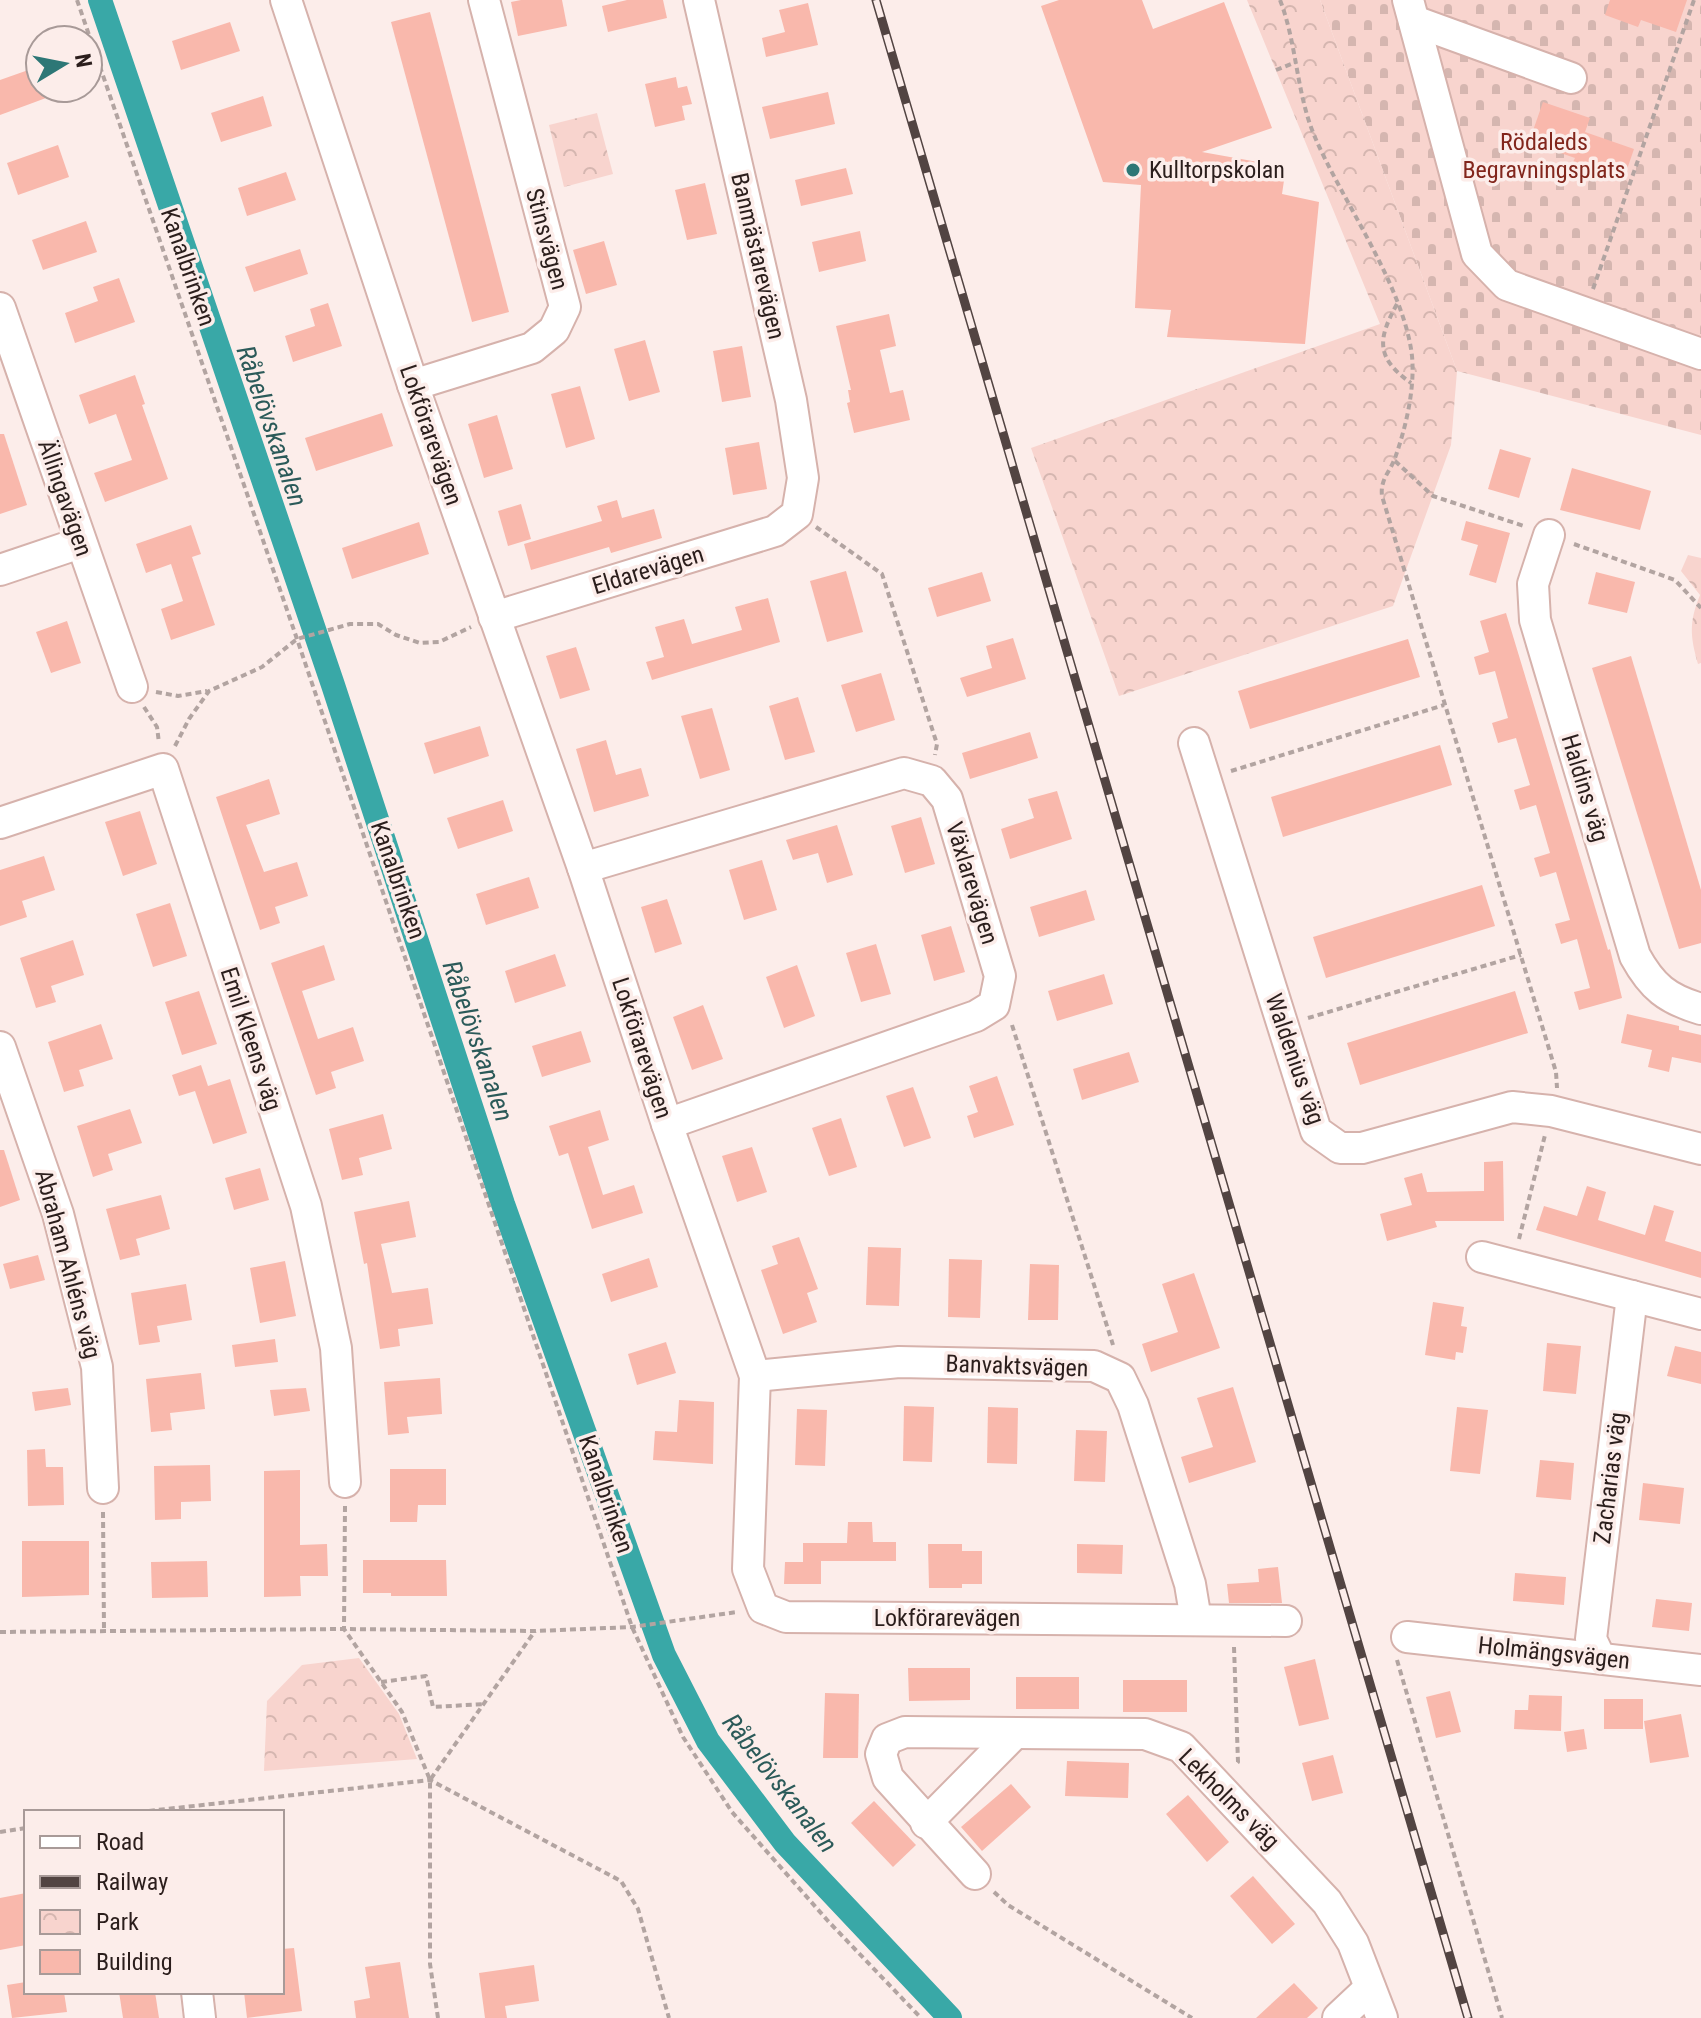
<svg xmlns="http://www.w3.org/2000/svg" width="1701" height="2018" viewBox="0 0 1701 2018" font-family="'Roboto Condensed',sans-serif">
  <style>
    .cemetery { fill: url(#cemetery-stones) }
    .park { fill: url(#park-crowns) }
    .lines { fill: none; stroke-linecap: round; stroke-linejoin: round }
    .canal { stroke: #39a8a7; stroke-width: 24 }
    .building { fill: #f9b8ac }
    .minor-casing { stroke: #d6b2ac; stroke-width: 34 }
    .path { stroke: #b2a4a1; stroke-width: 4; stroke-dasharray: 6 4; stroke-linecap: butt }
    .minor { stroke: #fff; stroke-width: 30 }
    .rail-casing { stroke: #524442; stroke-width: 9 }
    .rail { stroke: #fcedea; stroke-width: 6; stroke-dasharray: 18; stroke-linecap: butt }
    .poi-dot { fill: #2d7776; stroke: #fcedea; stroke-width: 3 }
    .labels { text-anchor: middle; stroke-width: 7; stroke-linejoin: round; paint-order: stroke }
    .park-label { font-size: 24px; fill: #82261c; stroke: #fcedea }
    .poi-label { font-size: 24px; fill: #2b1e1c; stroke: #fcedea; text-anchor: start }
    .street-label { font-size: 24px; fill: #2b1e1c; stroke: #fcedea }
    .water-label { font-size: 26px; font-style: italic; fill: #2b5a59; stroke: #fcedea }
  </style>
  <defs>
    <pattern id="cemetery-stones" width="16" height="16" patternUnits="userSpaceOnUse" patternTransform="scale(2)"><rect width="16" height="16" fill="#f8d4ce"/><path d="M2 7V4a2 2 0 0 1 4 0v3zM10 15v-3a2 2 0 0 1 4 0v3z" fill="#d5b6b0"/></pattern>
    <pattern id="park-crowns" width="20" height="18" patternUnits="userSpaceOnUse" patternTransform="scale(2)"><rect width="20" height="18" fill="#f8d4ce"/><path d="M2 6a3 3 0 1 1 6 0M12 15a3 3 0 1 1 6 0" fill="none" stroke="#d5b6b0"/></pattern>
  </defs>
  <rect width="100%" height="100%" fill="#fcedea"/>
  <polygon class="cemetery" points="1320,0 1701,0 1701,435 1457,371"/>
  <g class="park">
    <polygon points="1247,0 1320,0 1457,371 1451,445 1393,606 1119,696 1031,448 1380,324"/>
    <polygon points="597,113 613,174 564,187 549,125"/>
    <path d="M1688,555L1701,558V663L1698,664C1690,636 1689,622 1700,595L1681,571Z"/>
    <polygon points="359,1658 399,1714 417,1759 264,1771 267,1701 302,1665"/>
  </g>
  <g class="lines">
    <polyline class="canal" points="100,0 333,685 503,1204 664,1655 708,1741 785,1843 950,2018"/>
  </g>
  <g class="building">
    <polygon points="521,0 562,0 567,26 518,36 511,2"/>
    <polygon points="627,0 663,0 667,18 608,32 602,6"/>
    <polygon points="1059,0 1142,0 1153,29 1224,2 1272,128 1202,152 1286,167 1282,194 1319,202 1305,344 1167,337 1171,310 1135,308 1141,185 1103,182 1041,6"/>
    <polygon points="1610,0 1687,0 1676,32 1641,20 1638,27 1605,15"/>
    <polygon points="808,3 818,45 766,57 762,38 785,32 779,10"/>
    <polygon points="430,12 509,312 472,322 391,22"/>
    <polygon points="230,22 240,51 181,70 172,41"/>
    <polygon points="34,68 46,98 0,115 0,80"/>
    <polygon points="676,77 678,88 687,86 692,104 682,106 685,120 655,127 645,84"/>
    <polygon points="828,92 835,124 770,139 762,107"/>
    <polygon points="263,96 272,126 221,142 211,113"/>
    <polygon points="1543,102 1590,118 1585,132 1634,149 1623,181 1572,164 1575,158 1529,142"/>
    <polygon points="58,145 69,177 18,195 7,163"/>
    <polygon points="846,168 853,194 801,206 795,180"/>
    <polygon points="286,172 296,200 247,216 238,188"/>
    <polygon points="705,183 717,234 687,240 675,190"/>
    <polygon points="86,221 97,252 43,270 32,240"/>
    <polygon points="860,231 866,261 819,272 812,242"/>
    <polygon points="604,241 617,285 586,294 573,250"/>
    <polygon points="300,249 308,274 254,292 245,267"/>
    <polygon points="119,278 135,322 75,343 65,313 98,301 93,287"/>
    <polygon points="328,303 342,346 293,362 285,336 315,326 310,309"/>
    <polygon points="889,314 896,346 880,350 890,393 903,390 910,420 854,433 847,403 850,402 848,390 851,390 836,326"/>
    <polygon points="645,340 660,392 629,401 614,349"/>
    <polygon points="742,346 751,397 722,402 713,351"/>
    <polygon points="135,375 145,404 142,405 168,479 105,502 94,473 132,460 116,414 89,424 79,395"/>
    <polygon points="580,386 595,439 566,448 551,394"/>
    <polygon points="382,413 393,446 316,471 305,438"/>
    <polygon points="497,415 513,469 484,478 468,424"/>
    <polygon points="0,434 4,434 27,505 0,514"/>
    <polygon points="759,442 767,489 733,495 725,448"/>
    <polygon points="1500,449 1531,458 1519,498 1488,489"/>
    <polygon points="1572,468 1651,491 1640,530 1560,510"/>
    <polygon points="617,500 622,518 654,509 662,538 611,553 609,547 531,570 524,544 602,521 597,506"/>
    <polygon points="521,504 531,539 508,546 498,511"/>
    <polygon points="1466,521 1510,533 1496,583 1469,575 1478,545 1461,540"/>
    <polygon points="419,522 429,554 352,579 342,548"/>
    <polygon points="191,525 201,554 192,557 215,625 171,640 161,609 183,601 171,564 146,573 136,544"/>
    <polygon points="846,571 863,632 827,642 810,581"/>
    <polygon points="982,572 991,601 937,617 928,588"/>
    <polygon points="1596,572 1635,582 1627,613 1588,604"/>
    <polygon points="768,598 780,642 652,680 646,662 664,657 655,627 684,619 692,644 742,630 735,607"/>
    <polygon points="1506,613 1608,950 1610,949 1622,998 1579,1010 1574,992 1590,988 1577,939 1561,944 1555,924 1570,920 1556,872 1540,877 1534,858 1550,853 1536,805 1520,810 1514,790 1530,785 1516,738 1498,743 1492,723 1508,718 1495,671 1479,675 1474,657 1489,652 1480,621"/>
    <polygon points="67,621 81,663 51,673 36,632"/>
    <polygon points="1013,638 1026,679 967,697 960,678 992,668 986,646"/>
    <polygon points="1408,639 1420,677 1250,729 1238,691"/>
    <polygon points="576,647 590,690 560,699 546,656"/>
    <polygon points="1631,656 1701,890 1701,943 1679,949 1592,668"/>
    <polygon points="881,673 895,720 856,732 841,685"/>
    <polygon points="798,697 815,752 785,760 769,706"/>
    <polygon points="712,708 730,770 700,779 681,716"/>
    <polygon points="480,726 489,756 434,774 424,743"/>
    <polygon points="1030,732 1038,758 970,779 962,753"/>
    <polygon points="606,740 616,775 641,768 649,796 594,812 576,749"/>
    <polygon points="1440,745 1452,785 1283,837 1271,797"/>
    <polygon points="269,779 280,814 246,825 264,872 297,862 308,896 275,907 280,923 260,930 216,797"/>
    <polygon points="1057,791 1072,839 1010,859 1001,829 1034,818 1028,799"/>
    <polygon points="503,800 513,831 458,849 447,818"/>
    <polygon points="140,811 157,864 123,876 105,822"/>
    <polygon points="921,817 935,864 905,873 891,826"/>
    <polygon points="837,825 853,875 827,883 818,853 793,860 786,840"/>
    <polygon points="44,856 55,890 22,901 27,917 0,926 0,870"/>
    <polygon points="762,860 777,910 744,920 729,870"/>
    <polygon points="529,877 539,908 486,925 476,894"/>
    <polygon points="1482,885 1495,926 1326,978 1313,937"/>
    <polygon points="1086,890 1095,920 1039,937 1030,907"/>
    <polygon points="667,899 682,944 655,953 641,907"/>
    <polygon points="170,903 187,956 153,967 136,914"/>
    <polygon points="951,926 965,972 934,981 921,935"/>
    <polygon points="73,940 84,975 51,986 56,1002 36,1008 20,958"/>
    <polygon points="876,944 891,994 861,1002 846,953"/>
    <polygon points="324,945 335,980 302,991 318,1039 353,1027 364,1061 331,1072 336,1088 316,1095 271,963"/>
    <polygon points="555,954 566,986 515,1003 505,971"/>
    <polygon points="797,965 815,1016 784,1028 766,977"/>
    <polygon points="1104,974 1113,1004 1057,1021 1048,991"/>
    <polygon points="199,991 217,1044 182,1055 165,1002"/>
    <polygon points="1515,991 1528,1033 1360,1085 1347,1043"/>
    <polygon points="703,1005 723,1059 692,1070 673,1017"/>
    <polygon points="1627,1014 1679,1026 1679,1030 1701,1035 1701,1063 1672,1057 1669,1072 1648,1067 1652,1050 1621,1043"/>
    <polygon points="101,1024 113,1059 79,1070 84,1086 64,1092 48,1042"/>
    <polygon points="581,1031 591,1062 542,1077 532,1046"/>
    <polygon points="1129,1052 1139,1082 1082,1100 1073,1069"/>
    <polygon points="201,1065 208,1086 230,1079 247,1133 213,1144 195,1091 179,1096 172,1075"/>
    <polygon points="997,1076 1014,1125 974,1138 967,1116 978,1112 969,1086"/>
    <polygon points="913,1087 931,1138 904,1147 886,1096"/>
    <polygon points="130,1109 142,1143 108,1154 113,1170 93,1177 77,1126"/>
    <polygon points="600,1110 609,1140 588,1147 603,1195 634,1185 643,1213 592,1229 568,1153 559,1156 549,1126"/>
    <polygon points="383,1114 392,1149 359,1158 363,1175 342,1180 329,1129"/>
    <polygon points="841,1118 857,1167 829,1176 812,1128"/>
    <polygon points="752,1147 767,1192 737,1202 722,1156"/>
    <polygon points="0,1150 4,1150 20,1200 0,1207"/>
    <polygon points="1503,1161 1504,1221 1435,1221 1437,1227 1387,1241 1380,1214 1412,1205 1404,1178 1422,1173 1427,1192 1484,1191 1484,1162"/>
    <polygon points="260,1168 269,1200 234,1210 225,1178"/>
    <polygon points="1587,1186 1606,1192 1598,1220 1645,1235 1654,1205 1674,1211 1665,1241 1701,1252 1701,1278 1536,1230 1544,1206 1577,1216"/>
    <polygon points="161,1195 170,1229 136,1239 140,1255 120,1260 106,1209"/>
    <polygon points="409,1201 416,1237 381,1244 392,1293 428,1288 433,1324 398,1329 400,1346 380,1349 367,1263 364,1264 354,1212"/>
    <polygon points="799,1237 818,1289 807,1293 817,1322 783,1334 761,1270 778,1264 772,1246"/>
    <polygon points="868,1247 901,1248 899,1306 866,1305"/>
    <polygon points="38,1255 45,1280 10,1289 3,1264"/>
    <polygon points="649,1258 658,1287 611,1302 602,1274"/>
    <polygon points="949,1259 982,1260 980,1318 948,1317"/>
    <polygon points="285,1261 296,1316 260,1323 250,1268"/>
    <polygon points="1030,1264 1059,1265 1058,1320 1028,1320"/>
    <polygon points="1194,1273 1220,1348 1151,1372 1142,1344 1178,1332 1162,1284"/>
    <polygon points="186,1284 192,1320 157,1326 160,1342 139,1345 131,1293"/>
    <polygon points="1433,1302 1464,1307 1461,1326 1467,1327 1463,1353 1456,1352 1455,1360 1425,1355"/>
    <polygon points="275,1339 278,1362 235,1367 232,1345"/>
    <polygon points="666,1342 676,1373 637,1385 628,1354"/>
    <polygon points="1547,1343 1581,1346 1576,1394 1543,1391"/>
    <polygon points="1675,1346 1701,1352 1701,1384 1667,1376"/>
    <polygon points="201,1373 205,1409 170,1413 172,1430 151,1432 146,1379"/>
    <polygon points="440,1378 442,1414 407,1417 409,1433 388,1435 384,1382"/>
    <polygon points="1233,1387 1256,1462 1189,1483 1181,1457 1213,1447 1197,1398"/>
    <polygon points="68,1388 71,1405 35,1411 32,1392"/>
    <polygon points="306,1388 310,1411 274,1416 270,1390"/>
    <polygon points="679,1400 714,1402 713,1464 653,1460 655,1431 677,1432"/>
    <polygon points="904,1406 934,1407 932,1462 903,1461"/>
    <polygon points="988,1407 1018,1408 1017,1464 987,1463"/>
    <polygon points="1457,1407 1488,1410 1480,1474 1450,1471"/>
    <polygon points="797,1409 827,1410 825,1466 795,1465"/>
    <polygon points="1076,1430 1107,1431 1105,1482 1074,1481"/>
    <polygon points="45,1449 46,1467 63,1467 64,1505 28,1506 27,1450"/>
    <polygon points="1540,1460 1574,1463 1571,1500 1536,1497"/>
    <polygon points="210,1465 211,1501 181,1502 181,1519 155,1520 154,1466"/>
    <polygon points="390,1469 446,1469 446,1505 418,1505 417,1522 390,1522"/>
    <polygon points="300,1470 300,1545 327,1544 328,1576 300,1576 301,1596 264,1597 264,1471"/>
    <polygon points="1643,1483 1684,1488 1680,1524 1639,1520"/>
    <polygon points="848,1522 872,1522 873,1542 896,1542 896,1561 821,1561 821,1584 784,1584 785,1562 803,1562 803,1543 847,1543"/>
    <polygon points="22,1541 89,1541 89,1595 22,1597"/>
    <polygon points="928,1544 962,1544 962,1551 982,1551 982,1584 962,1584 962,1588 929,1588"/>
    <polygon points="1077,1544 1123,1545 1122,1574 1077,1573"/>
    <polygon points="363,1560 446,1560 447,1596 391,1596 391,1593 363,1593"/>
    <polygon points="207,1561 208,1597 152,1598 151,1562"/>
    <polygon points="1278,1567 1282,1603 1229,1603 1227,1584 1259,1582 1258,1569"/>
    <polygon points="1515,1573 1566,1577 1564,1605 1513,1601"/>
    <polygon points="1656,1599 1692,1603 1689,1631 1652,1627"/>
    <polygon points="1315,1659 1329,1719 1299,1726 1284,1667"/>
    <polygon points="908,1668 970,1668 970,1700 909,1701"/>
    <rect x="1016" y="1677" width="63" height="32"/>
    <rect x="1123" y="1680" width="64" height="32"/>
    <polygon points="1450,1691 1461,1732 1436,1738 1426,1697"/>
    <polygon points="825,1693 859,1694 858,1758 823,1758"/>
    <polygon points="1529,1695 1562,1696 1561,1731 1514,1729 1515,1710 1528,1710"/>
    <rect x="1604" y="1699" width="39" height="30"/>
    <polygon points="1681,1714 1689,1757 1650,1763 1644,1721"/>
    <polygon points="1584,1729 1587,1749 1567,1752 1564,1732"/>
    <polygon points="1333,1755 1343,1793 1312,1801 1302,1763"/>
    <polygon points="1067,1761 1129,1763 1128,1798 1065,1796"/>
    <polygon points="1011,1784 1031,1807 982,1851 961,1827"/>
    <polygon points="1188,1795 1229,1842 1207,1862 1166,1814"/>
    <polygon points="874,1801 916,1845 893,1867 851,1823"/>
    <polygon points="1253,1876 1295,1924 1272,1944 1230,1896"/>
    <polygon points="26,1893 26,1945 0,1950 0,1898"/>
    <polygon points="294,1948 302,2011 247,2018 244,1992 282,1992 282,1949"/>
    <polygon points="400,1962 409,2018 356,2018 354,2001 370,1998 365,1967"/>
    <polygon points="534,1965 539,2001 505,2006 507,2018 485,2018 479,1973"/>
    <polygon points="26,1982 26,1992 64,1992 67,2012 12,2018 7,1985"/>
    <polygon points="1294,1983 1318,2008 1307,2018 1256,2018"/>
    <polygon points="119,1992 155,1992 159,2018 123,2018"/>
  </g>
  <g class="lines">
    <g class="minor-casing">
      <g id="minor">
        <polyline points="286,0 413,385 583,868 667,1124 755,1376 748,1569 763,1608 786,1617 1286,1621"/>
        <polyline points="1408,0 1477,254 1507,285 1701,354"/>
        <polyline points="1414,21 1571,78"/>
        <polyline points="0,308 132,687"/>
        <polyline points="413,385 532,348 554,330 565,307 484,0"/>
        <path d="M1549,535L1533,584L1535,620L1635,956C1652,987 1667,999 1701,1009"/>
        <polyline points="0,570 80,543"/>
        <polyline points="494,617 775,531 797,514 803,478 791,400 699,0"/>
        <polyline points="1194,743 1316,1131 1340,1148 1362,1148 1512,1107 1551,1111 1701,1149"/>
        <polyline points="0,823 163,769 306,1206 336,1348 345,1482"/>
        <polyline points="583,868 904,773 932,781 947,799 1000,976 994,1005 976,1016 667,1124"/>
        <polyline points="0,1047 58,1214 97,1367 103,1488"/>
        <polyline points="1482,1257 1701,1314"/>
        <polyline points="755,1376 899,1362 1094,1366 1120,1378 1133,1405 1190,1584 1196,1620"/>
        <polyline points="1407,1637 1701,1670"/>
        <polyline points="1600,1658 1591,1639 1632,1296"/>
        <polyline points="926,1823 1015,1733"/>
        <polyline points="975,1874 888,1778 881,1754 887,1739 905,1732 1145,1734 1181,1747 1327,1902 1353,1943 1382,2018"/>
        <polyline points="197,1992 200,2018"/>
        <polyline points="1338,2018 1370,1988"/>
      </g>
    </g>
    <g class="path">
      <polyline points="77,0 297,639 632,1627 683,1737 732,1812 828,1921 921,2018"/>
      <path d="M1280,0C1297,44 1296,91 1314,135C1342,201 1404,286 1412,356C1415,389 1406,427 1395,458C1390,472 1380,479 1382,496L1556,1072L1557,1088"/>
      <polyline points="1276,70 1296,62"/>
      <polyline points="1593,289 1694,0"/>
      <path d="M1397,304C1377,340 1376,358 1411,383"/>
      <polyline points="1395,461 1433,496 1524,526"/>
      <polyline points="816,527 882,574 937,744 935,755"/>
      <polyline points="1574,544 1675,580 1701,608"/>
      <polyline points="156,692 178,696 207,691"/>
      <polyline points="144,707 157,727 159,743"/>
      <polyline points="175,746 189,719 209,691 262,667 297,639 350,624 378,624 396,635 420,643 439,642 471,627"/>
      <polyline points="1231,771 1444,705"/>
      <polyline points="1308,1018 1521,955"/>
      <polyline points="1012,1025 1113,1345"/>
      <polyline points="1519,1239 1545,1135"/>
      <polyline points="345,1506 344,1629 402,1712 430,1780"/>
      <polyline points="103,1512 104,1630"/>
      <polyline points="0,1632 344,1629 535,1631 632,1627 737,1612"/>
      <polyline points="1234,1647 1238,1762 1235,1765"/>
      <polyline points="1397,1660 1502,2018"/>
      <polyline points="381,1682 426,1676 433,1707 484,1704"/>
      <polyline points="139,1812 430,1780 621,1881 638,1909 669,2018"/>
      <polyline points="0,1832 26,1828"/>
      <polyline points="994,1892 1008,1905 1192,2018"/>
      <polyline points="438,2018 430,1964 430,1780 535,1631"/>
    </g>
    <use href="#minor" class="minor"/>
    <g class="rail-casing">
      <polyline id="rail" points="876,0 1468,2018"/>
    </g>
    <use href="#rail" class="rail"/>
  </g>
  <circle class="poi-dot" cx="1133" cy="170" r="8"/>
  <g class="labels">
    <g class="park-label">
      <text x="1544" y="150">Rödaleds<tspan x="1544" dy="28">Begravningsplats</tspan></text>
    </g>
    <g class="poi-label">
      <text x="1149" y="178">Kulltorpskolan</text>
    </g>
    <g class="street-label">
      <text transform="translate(547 239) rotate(75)" y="8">Stinsvägen</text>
      <text transform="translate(758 256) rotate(77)" y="8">Banmästarevägen</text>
      <text transform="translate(188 267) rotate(71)" y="8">Kanalbrinken</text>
      <text transform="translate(431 435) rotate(71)" y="8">Lokförarevägen</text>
      <text transform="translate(65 498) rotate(71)" y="8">Ällingavägen</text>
      <text transform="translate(648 570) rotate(-17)" y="8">Eldarevägen</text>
      <text transform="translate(1585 788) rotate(73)" y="8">Haldins väg</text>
      <text transform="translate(398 880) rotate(71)" y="8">Kanalbrinken</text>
      <text transform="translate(972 883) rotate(73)" y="8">Växlarevägen</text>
      <text transform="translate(251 1039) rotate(72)" y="8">Emil Kleens väg</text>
      <text transform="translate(642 1048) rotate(72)" y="8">Lokförarevägen</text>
      <text transform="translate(1295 1059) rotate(71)" y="8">Waldenius väg</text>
      <text transform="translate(68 1264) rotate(75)" y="8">Abraham Ahléns väg</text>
      <text transform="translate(1017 1366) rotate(2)" y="8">Banvaktsvägen</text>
      <text transform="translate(1610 1478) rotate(-83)" y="8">Zacharias väg</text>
      <text transform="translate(606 1494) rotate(71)" y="8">Kanalbrinken</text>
      <text x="947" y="1626">Lokförarevägen</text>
      <text transform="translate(1554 1653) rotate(6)" y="8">Holmängsvägen</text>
      <text transform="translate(1229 1799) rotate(45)" y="8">Lekholms väg</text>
    </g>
    <g class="water-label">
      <text transform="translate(272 426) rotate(71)" y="9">Råbelövskanalen</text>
      <text transform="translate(478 1041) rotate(71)" y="9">Råbelövskanalen</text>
      <text transform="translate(780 1783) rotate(52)" y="9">Råbelövskanalen</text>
    </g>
  </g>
  <rect x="24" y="1810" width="260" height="184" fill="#fcedea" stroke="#a89a98" stroke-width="2"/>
  <rect x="40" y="1836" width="40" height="12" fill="#ffffff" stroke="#a89a98" stroke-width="2"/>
  <text x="96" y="1850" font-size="24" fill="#2b1e1c">Road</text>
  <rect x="40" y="1876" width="40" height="12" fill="#524442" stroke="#a89a98" stroke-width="2"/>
  <text x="96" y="1890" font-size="24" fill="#2b1e1c">Railway</text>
  <rect x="40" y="1910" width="40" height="24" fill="url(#park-crowns)" stroke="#a89a98" stroke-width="2"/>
  <text x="96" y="1930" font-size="24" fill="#2b1e1c">Park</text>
  <rect x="40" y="1950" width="40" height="24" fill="#f9b8ac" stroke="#a89a98" stroke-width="2"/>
  <text x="96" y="1970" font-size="24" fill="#2b1e1c">Building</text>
  <g transform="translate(64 64) rotate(80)"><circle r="38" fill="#fcedea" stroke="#a89a98" stroke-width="2"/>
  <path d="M0-6L14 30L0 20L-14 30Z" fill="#2d7776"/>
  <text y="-12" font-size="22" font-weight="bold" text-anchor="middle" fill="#2b1e1c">N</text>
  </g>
</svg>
